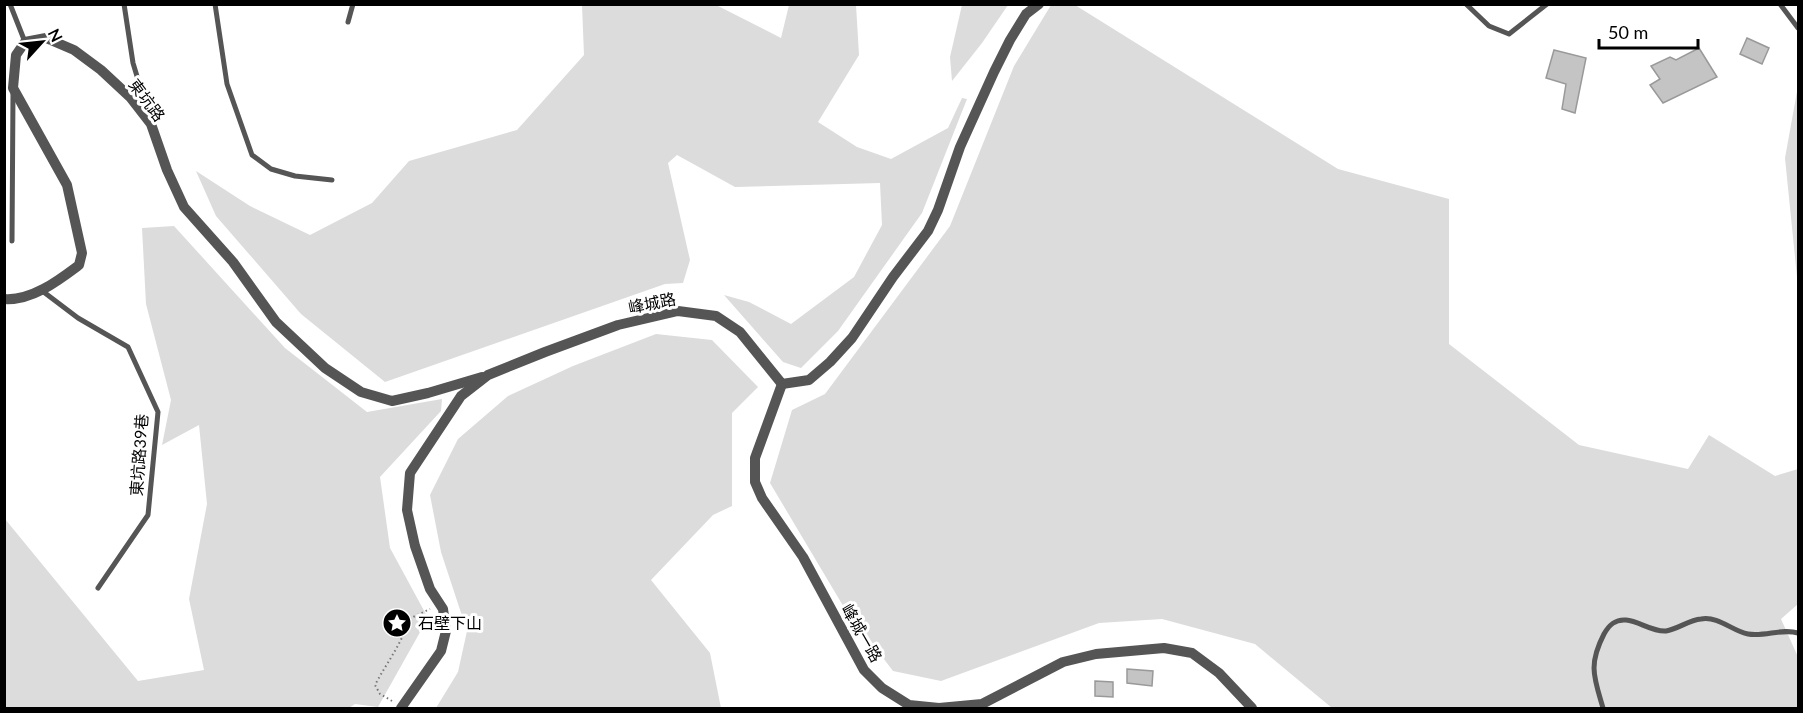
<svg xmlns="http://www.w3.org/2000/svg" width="1803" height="713" viewBox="0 0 1803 713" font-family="Lato,'Noto Sans TC',sans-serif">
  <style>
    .green { fill: #dcdcdc }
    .building { fill: #c4c4c4; stroke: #999; stroke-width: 1.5 }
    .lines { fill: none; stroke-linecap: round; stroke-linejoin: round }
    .path { stroke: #777; stroke-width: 2; stroke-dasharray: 1.5 3; stroke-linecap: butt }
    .lane { stroke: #555; stroke-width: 5 }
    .street { stroke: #555; stroke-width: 10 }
    .labels { text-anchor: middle; stroke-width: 6; stroke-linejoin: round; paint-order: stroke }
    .street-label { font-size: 16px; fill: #000; stroke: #fff }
    .poi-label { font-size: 16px; fill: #000; stroke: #fff; text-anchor: start }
  </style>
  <rect width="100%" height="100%" fill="#fff"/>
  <g class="green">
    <polygon points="582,5 716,5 781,38 789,5 856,5 859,55 818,122 857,147 891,159 948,128 962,98 967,99 922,213 838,331 801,368 783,362 724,295 749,302 791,324 854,277 882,225 880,183 735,187 677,155 668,163 690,260 683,283 665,284 385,382 301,314 216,216 196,171 250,206 310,235 372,203 409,161 517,130 584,55"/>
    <polygon points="962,5 1008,5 982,43 952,81 950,57"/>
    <polygon points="1051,5 1075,5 1338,169 1449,199 1449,344 1579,445 1688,469 1709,435 1775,476 1798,469 1798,604 1781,619 1798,657 1798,708 1332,708 1255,644 1162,619 1099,623 941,681 893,671 842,604 770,483 792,410 825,394 950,226 1014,66"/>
    <polygon points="1798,86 1798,287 1785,158"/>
    <polygon points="174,226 285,348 367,412 442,399 441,411 380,477 390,548 428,618 378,707 355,704 349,708 5,708 5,519 138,681 204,670 189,599 207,504 199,425 162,445 171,400 146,304 142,228"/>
    <polygon points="656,334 712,340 758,387 732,413 732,506 713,515 651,580 710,653 721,708 436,708 458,672 467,631 441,552 430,495 458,439 508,396 573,366"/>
  </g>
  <g class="building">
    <polygon points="1747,38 1769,48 1762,64 1740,54"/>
    <polygon points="1699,48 1717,77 1663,103 1650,85 1660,79 1651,66 1670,57 1676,60"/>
    <polygon points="1554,50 1586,58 1575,113 1562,109 1566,84 1546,78"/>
    <polygon points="1127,669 1153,671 1152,686 1127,683"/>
    <polygon points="1095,681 1113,682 1113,697 1095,696"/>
  </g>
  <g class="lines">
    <g class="path">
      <polyline points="398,623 408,623"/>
      <path d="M392,701L380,694L375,685C387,662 402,644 409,619L430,609"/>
    </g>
    <g class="lane">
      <polyline points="10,4 25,42"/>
      <polyline points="124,4 133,63 149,116"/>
      <polyline points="215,4 227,84 252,155 271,169 295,176 332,180"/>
      <polyline points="1466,4 1489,26 1509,34 1547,4"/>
      <polyline points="1780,4 1798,28"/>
      <polyline points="348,22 353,4"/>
      <polyline points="12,241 13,93"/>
      <polyline points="41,290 78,318 128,347 158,412 148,515 98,588"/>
      <path d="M1603,708C1594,677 1588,665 1604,634C1609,625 1615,619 1626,620C1639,621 1652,632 1666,631C1678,629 1689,620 1701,619C1719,616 1732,631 1748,634C1765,637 1782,628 1798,633"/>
    </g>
    <g class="street">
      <path d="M4,299C32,301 59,280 79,265L82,253L67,185L13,88L16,55L25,42L46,38L74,50L101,70L130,97L151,124L167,170L184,207L233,262L276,322L325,368L361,392L392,401L428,393L482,377"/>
      <polyline points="782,384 755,458 755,482 762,498 803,557 864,670 882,688 909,705 939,708 982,704 1063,662 1096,654 1164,648 1192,653 1219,673 1252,708"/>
      <polyline points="401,708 441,651 446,631 443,609 430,589 415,546 407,510 410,473 461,396 488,375 545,352 618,325 678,311 716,316 740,332 782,384 809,380 830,362 852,338 893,277 928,231 938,210 960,147 994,72 1010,40 1026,14 1039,4"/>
    </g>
  </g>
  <defs>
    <g id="sight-disc" transform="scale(1.5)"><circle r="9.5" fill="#000" stroke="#fff"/><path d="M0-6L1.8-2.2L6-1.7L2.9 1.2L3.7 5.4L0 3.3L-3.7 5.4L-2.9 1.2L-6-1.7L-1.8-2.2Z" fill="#fff"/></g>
  </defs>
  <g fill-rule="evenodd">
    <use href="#sight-disc" x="397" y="623"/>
  </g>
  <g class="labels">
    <g class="street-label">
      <text transform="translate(147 100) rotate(53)" y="6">東坑路</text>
      <text transform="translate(652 303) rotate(-11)" y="6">峰城路</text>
      <text transform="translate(139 455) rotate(-86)" y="6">東坑路39巷</text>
      <text transform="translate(862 633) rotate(60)" y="6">峰城一路</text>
    </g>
    <g class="poi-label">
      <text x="418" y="629">石壁下山</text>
    </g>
  </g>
  <rect width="1803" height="713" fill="none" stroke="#000000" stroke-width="12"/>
  <g transform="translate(42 42) rotate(63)" stroke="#ffffff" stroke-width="4.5" paint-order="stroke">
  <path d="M0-4.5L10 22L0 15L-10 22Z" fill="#000000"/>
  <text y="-9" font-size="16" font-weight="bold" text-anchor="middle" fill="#000000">N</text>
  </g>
  <path d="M1599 39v9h99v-9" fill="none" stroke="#000000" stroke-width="3"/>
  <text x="1608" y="39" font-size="18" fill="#000000" stroke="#ffffff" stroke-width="4.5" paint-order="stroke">50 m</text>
</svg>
